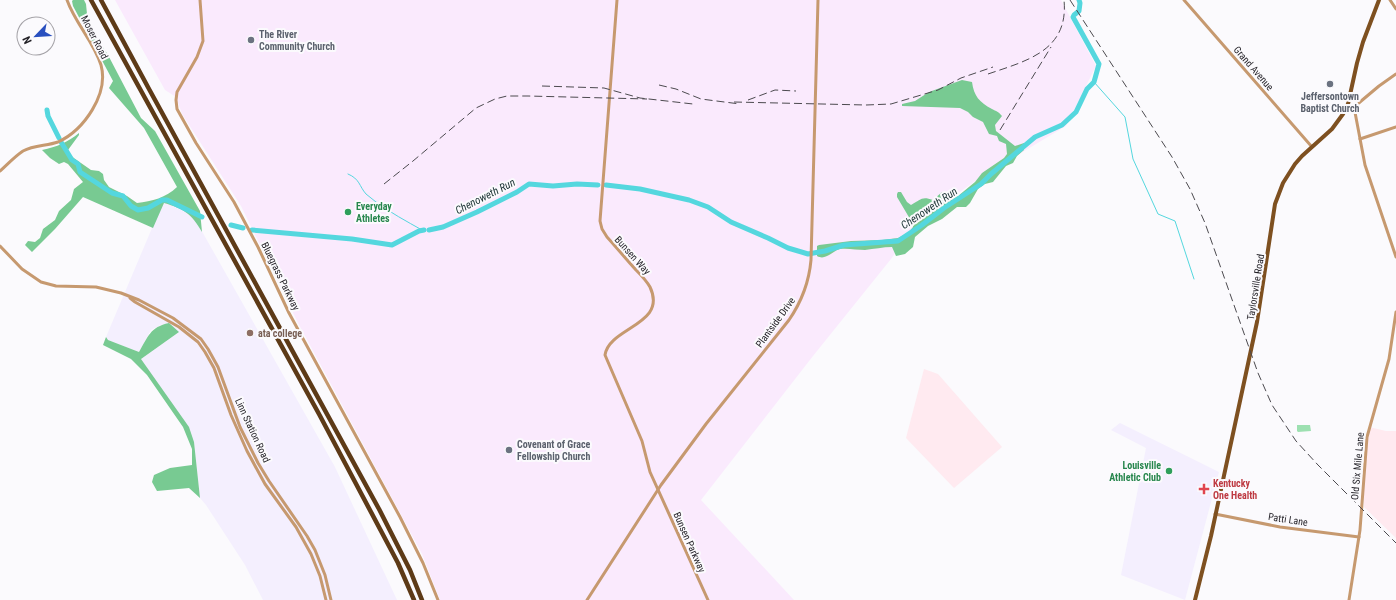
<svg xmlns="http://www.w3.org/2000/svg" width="1396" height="600" viewBox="0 0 1396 600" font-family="'Roboto Condensed',sans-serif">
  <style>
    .built { fill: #f4effe }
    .industrial { fill: #faeafd }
    .education { fill: #ffeaf0 }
    .green { fill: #9de0b1 }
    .forest { fill: #78ca92 }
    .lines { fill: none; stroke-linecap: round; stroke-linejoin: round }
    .stream { stroke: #54d7de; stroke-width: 1 }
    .river { stroke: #54d7de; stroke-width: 5 }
    .minor { stroke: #c6996f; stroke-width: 3 }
    .major { stroke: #7e5020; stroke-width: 4 }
    .highway { stroke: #5d3a17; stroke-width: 4.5 }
    .rail { stroke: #4c4a4f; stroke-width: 1; stroke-dasharray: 8 4; stroke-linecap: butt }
    .worship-dot { fill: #6b7280; stroke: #fbfafd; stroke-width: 1.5 }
    .leisure-dot { fill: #2e9e5b; stroke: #fbfafd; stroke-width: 1.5 }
    .education-dot { fill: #8d6e63; stroke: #fbfafd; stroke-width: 1.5 }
    .health-dot { fill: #e0444e; stroke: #fbfafd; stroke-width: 1.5 }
    .labels { text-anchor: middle; stroke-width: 4; stroke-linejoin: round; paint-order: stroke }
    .worship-label { font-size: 10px; font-weight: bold; fill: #5b616d; stroke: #fbfafd; text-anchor: start }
    .street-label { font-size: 10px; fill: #211f25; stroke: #fbfafd }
    .leisure-label { font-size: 10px; font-weight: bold; fill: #27864d; stroke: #fbfafd; text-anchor: start }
    .education-label { font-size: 10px; font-weight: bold; fill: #785e54; stroke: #fbfafd; text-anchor: start }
    .health-label { font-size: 10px; font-weight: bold; fill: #be3a42; stroke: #fbfafd; text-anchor: start }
    .water-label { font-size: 11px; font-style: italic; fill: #213839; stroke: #fbfafd }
  </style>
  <rect width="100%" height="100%" fill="#fbfafd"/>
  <g class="built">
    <polygon points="163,202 181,208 195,219 335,467 397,600 263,600 245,565 206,505 200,498 194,442 141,359 179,332 163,324 151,330 139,352 108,340 106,337"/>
    <polygon points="1120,423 1219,472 1185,600 1121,575 1146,448 1111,430"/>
  </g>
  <polygon class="industrial" points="115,0 1061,0 1096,66 1066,126 981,177 916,223 891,259 813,356 701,500 794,600 440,600 422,554 298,323 241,206 182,114 176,97 165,90"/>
  <g class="education">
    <polygon points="924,369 938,374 1002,447 954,488 906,438"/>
    <polygon points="1369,427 1386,431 1396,431 1396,538 1364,507 1364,478"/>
  </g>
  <polygon class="green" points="1297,425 1310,425 1311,431 1298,432 1297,431"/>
  <g class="forest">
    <path d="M73,0H84L86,4L88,24L108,55L141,118L155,131L200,211L202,232C191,213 184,209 164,203L153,228L83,197L55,229L32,252L25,245L28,241L35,242L40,238L43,229L55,220L59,211L71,200L74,189L83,182L68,164L64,162L59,164L50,158L42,150C57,147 68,142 79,133V135L68,150L71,156L91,170L99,171L103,174L104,180L109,187L127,196L137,203C152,201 166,198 177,187L144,128L109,88L113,81L73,6L72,1Z"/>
    <path d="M962,80L972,82C974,96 979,102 992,109C996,111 999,112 1002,116L995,125L996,131L1015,146L1024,143V150L1017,156L1013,163L1006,166L993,182L985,184L978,189L970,203L966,207H957L942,219L928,226L915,237L913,247L905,254L896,256L892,247C883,247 874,249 865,250C857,250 848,248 840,249C832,251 826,261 817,256V246L819,245L851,241L882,240L898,238L908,233L913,227V224L897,197V194L898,192H901L907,202L911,205C921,200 921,196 933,200L942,192L949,200L958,196L975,182L982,173L1004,158L1007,154L1006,144L999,141L997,136L989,134L983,122L973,117L968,112L960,108L902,106V104L915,101L929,92Z"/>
    <path d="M169,323L179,332L141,359L189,427L194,442L200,498L189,488L157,491L152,482L154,475L170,468L192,465V449L183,427L147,375L131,359L103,345L106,337L108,340L139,352C148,337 150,327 169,323Z"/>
  </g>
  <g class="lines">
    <g class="stream">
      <polyline points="1094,82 1125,117 1133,159 1158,214 1175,221 1194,279"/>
      <path d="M348,174C360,179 359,186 366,194C369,197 373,199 376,202C391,213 406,221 422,230"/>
    </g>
    <g class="river">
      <polyline points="47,110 48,116 59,138"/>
      <polyline points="61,142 72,160 78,164 80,172 112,193 123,196 131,206 138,210 148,208 162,200 167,200 202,217"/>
      <polyline points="606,185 640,189 689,200 708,207 731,222 768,238 788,248 808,254 825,251 844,245 898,241 922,225 944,208 981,184 991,174 1035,137 1062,125 1076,112 1087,89 1094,82 1099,64 1073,17 1074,15 1079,11 1080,3 1079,0"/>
      <polyline points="231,225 243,228"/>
      <polyline points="252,230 352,239 392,245 419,231 424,230"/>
      <polyline points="429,230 443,227 477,212 517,192 529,184 553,186 577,184 598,185"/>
    </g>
    <g class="minor">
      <polyline points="200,0 203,41 197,57 177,92 176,100 177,109 196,143 234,202 258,247 289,313 400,517 423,563 438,600"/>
      <path d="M617,0L600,221L602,229L607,237C617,248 626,259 636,270C641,275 646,280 650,287C668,325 609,327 605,355L642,441L650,472L708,600"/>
      <polyline points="1184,0 1312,147"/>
      <polyline points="1390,0 1396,9"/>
      <polyline points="1354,107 1365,165 1396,257"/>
      <polyline points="1354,107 1379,86 1396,74"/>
      <polyline points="1360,139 1396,127"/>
      <path d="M0,171C7,165 14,157 23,151C34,145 47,146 58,142C84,130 109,94 101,65C94,42 75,23 67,0"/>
      <polyline points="0,246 22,269 41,282 56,286 96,287 121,293 139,300 173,318 201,339 208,349 218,367 240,427 258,463 269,481 307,536 315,550 325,575 331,600"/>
      <polyline points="130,298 135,302 179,327 198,342 205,352 214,368 231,415 247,451 265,484 296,527 311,554 320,576 326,600"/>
      <polyline points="1215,514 1280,527 1359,537"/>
      <path d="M587,600L661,485L706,424L789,320C802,301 809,283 811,260L818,0"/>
      <polyline points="1349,600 1360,530 1367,437 1389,359 1396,312"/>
    </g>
    <polyline class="major" points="1195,600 1211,536 1257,322 1275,204 1283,183 1295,164 1302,156 1332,129 1343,114 1348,104 1357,63 1363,42 1379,0"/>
    <g class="highway">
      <polyline points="91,0 319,414 398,563 414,600"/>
      <polyline points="101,0 149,89 379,509 410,570 422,600"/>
    </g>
    <g class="rail">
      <polyline points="1070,0 1172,157 1190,189 1205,223 1258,373 1272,405 1296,441 1318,465 1396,543"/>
      <path d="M988,74C1026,61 1069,51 1064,0"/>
      <polyline points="659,85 676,89 701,99 740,104"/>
      <polyline points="542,86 604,88 640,98 693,104"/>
      <polyline points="748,100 775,90 796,91"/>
      <polyline points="734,102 866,105 891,104 938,90 961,78 993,67"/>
      <polyline points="1000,130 1051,47"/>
      <polyline points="384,184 413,161 476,108 495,99 507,96 528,96 647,99"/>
    </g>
  </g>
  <g class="worship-dot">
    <circle cx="251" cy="40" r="4"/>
    <circle cx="1330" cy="84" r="4"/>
    <circle cx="509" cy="450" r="4"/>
  </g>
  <g class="leisure-dot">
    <circle cx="348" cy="212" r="4"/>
    <circle cx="1169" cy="471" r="4"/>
  </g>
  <circle class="education-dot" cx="250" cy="333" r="4"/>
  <path class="health-dot" d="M1202 483h4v4h4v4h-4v4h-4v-4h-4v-4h4z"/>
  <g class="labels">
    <g class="worship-label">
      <text x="259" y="38">The River<tspan x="259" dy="12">Community Church</tspan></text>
      <text x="1330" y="100" text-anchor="middle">Jeffersontown<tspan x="1330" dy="12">Baptist Church</tspan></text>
      <text x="517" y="448">Covenant of Grace<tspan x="517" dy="12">Fellowship Church</tspan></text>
    </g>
    <g class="street-label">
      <text transform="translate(95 37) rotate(63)" y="4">Moser Road</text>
      <text transform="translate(1254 68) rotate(49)" y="4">Grand Avenue</text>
      <text transform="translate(633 255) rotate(48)" y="4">Bunsen Way</text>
      <text transform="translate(281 276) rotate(64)" y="4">Bluegrass Parkway</text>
      <text transform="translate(1255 287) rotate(-81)" y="4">Taylorsville Road</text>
      <text transform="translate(775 322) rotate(-54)" y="4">Plantside Drive</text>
      <text transform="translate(253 430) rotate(65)" y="4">Linn Station Road</text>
      <text transform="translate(1357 466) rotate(-85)" y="4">Old Six Mile Lane</text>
      <text transform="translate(1288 519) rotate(9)" y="4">Patti Lane</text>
      <text transform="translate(690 542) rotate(66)" y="4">Bunsen Parkway</text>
    </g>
    <g class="leisure-label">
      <text x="356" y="210">Everyday<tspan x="356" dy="12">Athletes</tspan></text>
      <text x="1161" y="469" text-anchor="end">Louisville<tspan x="1161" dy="12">Athletic Club</tspan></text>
    </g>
    <g class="education-label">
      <text x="258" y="337">ata college</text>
    </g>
    <g class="health-label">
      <text x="1213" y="487">Kentucky<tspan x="1213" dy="12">One Health</tspan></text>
    </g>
    <g class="water-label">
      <text transform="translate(485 196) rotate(-27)" y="4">Chenoweth Run</text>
      <text transform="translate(929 208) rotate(-34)" y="4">Chenoweth Run</text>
    </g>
  </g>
  <g transform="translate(36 36) rotate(245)"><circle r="19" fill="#fbfafd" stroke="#a4a2a7"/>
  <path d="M0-3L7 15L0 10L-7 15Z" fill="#294fbf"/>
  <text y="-6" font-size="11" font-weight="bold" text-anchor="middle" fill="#211f25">N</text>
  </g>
</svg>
